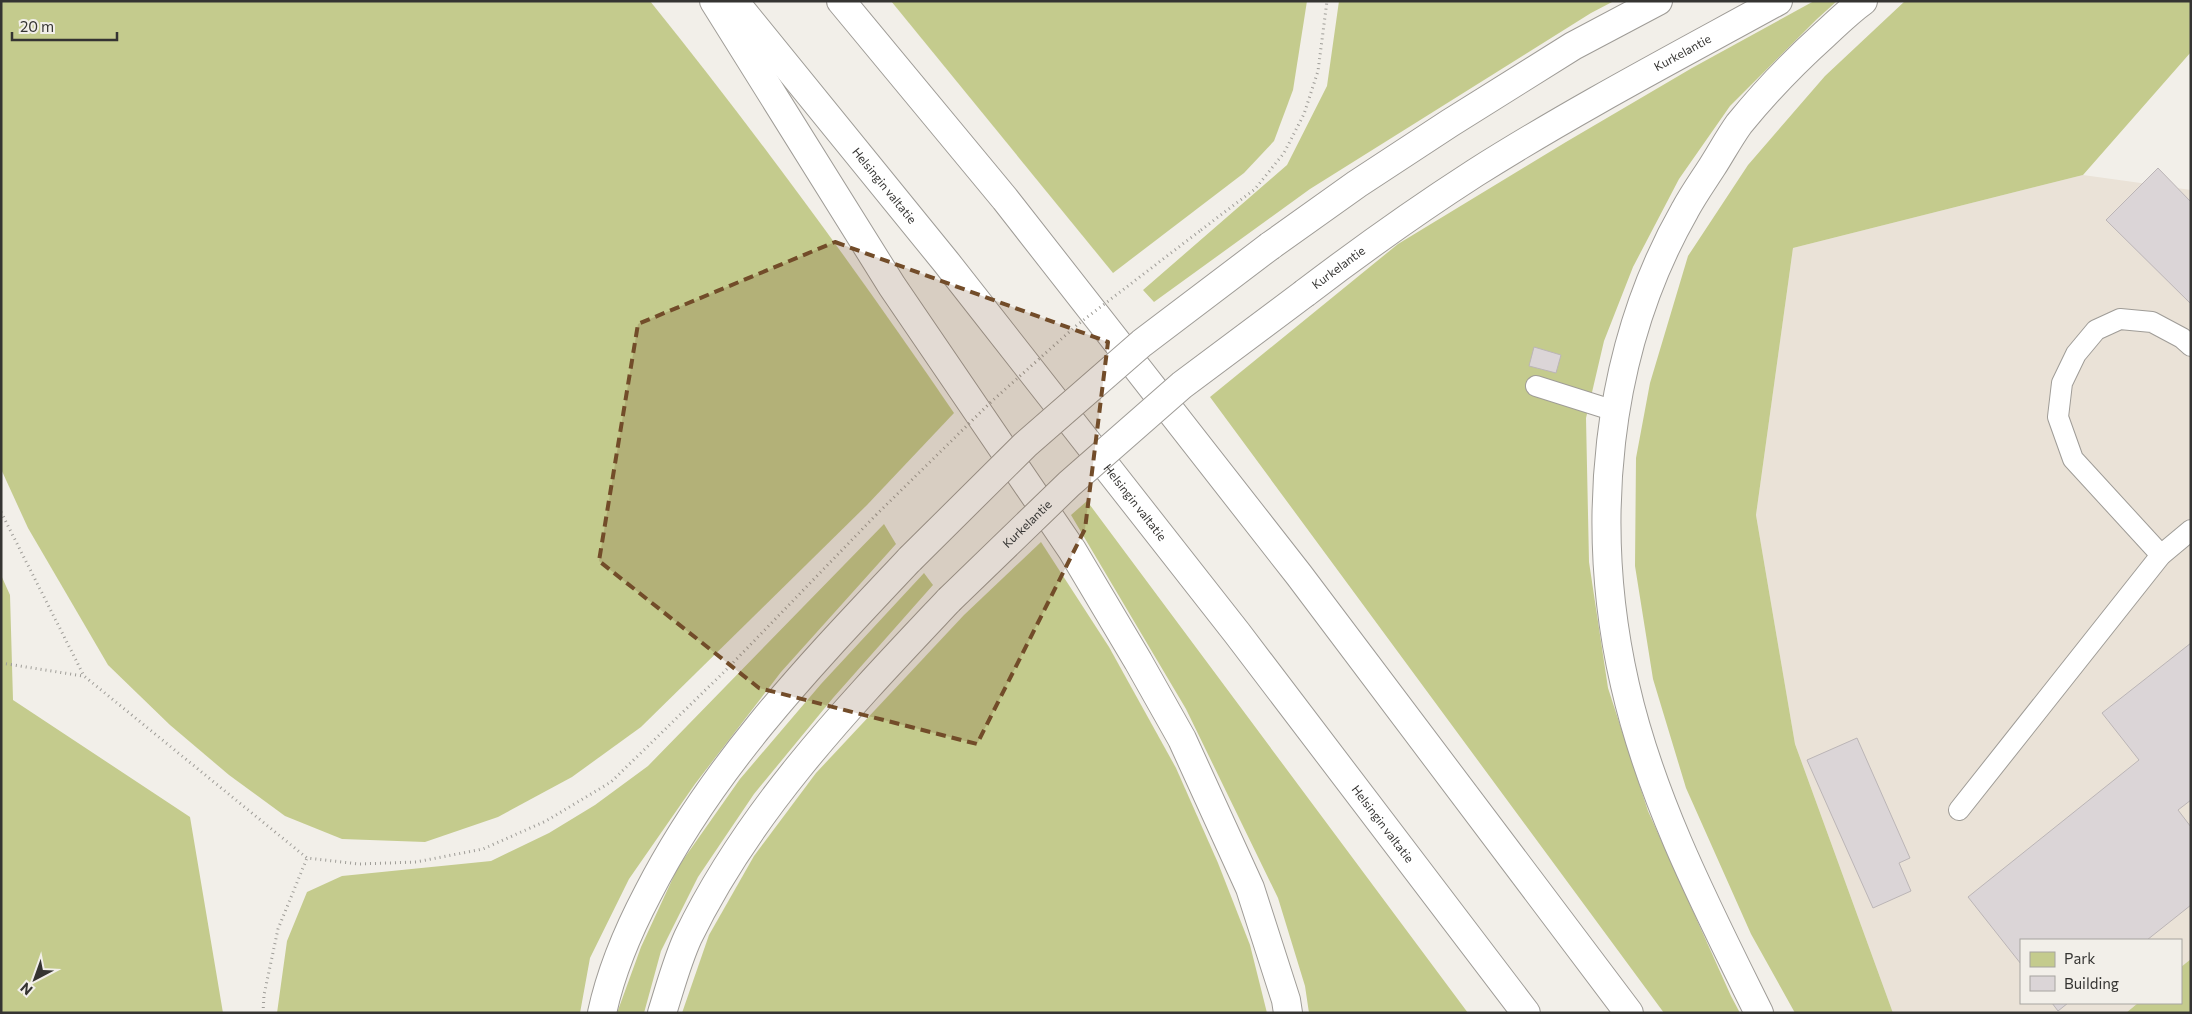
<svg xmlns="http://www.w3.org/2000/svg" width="2192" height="1014" viewBox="0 0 2192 1014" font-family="Commissioner,sans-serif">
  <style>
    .built { fill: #eae2d7 }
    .green { fill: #c4cb8d }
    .building { fill: #dbd5d7; stroke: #bbb5b6 }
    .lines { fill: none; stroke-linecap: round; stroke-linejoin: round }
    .lane-casing { stroke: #9f9c97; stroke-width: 22 }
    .highway-casing { stroke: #9f9c97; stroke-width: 30 }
    .path { stroke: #9f9d98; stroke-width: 3; stroke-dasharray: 1 4; stroke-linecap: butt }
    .lane { stroke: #fff; stroke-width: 20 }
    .highway { stroke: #fff; stroke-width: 28 }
    .highway-bridge-casing { stroke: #9f9c97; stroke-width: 30; stroke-linecap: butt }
    .path-bridge { stroke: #9f9d98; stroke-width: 3; stroke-dasharray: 1 4; stroke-linecap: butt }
    .highway-bridge { stroke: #fff; stroke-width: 28 }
    .marked { fill: #724c29; fill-opacity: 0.2; stroke: #724c29; stroke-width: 4; stroke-dasharray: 10 6; stroke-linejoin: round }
    .labels { text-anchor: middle; stroke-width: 4; stroke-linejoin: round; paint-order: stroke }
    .street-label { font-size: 12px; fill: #353432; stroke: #f2efe9 }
  </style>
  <rect width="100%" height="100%" fill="#f2efe9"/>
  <polygon class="built" points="2083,175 2191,190 2191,959 2181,967 2181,940 2021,940 2021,1003 2138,1003 2126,1013 1893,1013 1795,744 1756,515 1793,248"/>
  <g class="green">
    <path d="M1,1H650C757,134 858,272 954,413L867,505L641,727L572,777L498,817L425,842L342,839L285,816L229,775L170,725L108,665L28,528L1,469Z"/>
    <polygon points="891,1 1307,1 1293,90 1274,141 1244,173 1113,273"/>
    <polygon points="1339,1 1614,1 1591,13 1310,189 1154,302 1143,290 1287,165 1327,86"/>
    <polygon points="1814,1 1837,1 1817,19 1730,106 1679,179 1633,267 1604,341 1586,418 1589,562 1608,688 1648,811 1731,996 1740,1013 1664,1013 1210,397 1398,244 1566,142 1692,68"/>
    <polygon points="1905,1 2191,1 2191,52 2083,175 1793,248 1756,515 1795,744 1893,1013 1795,1013 1751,934 1686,788 1653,679 1635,566 1636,458 1650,383 1688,256 1748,165 1825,76"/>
    <polygon points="1087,501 1468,1013 1309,1013 1305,986 1278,898 1186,709 1071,515"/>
    <polygon points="884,524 896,544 781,672 695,784 629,879 590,958 580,1013 277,1013 287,941 307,892 342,876 491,861 549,833 595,805 648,766"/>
    <polygon points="1041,542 1109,647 1176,768 1218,863 1250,945 1267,1013 682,1013 709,935 754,856 816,773 964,615"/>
    <polygon points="924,573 933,585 833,698 754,794 698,877 661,951 644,1013 617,1013 641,947 678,867 740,779 821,684"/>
    <polygon points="1,575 10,595 13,700 190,817 223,1013 1,1013"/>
    <polygon points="2191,959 2191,1013 2126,1013 2138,1003 2181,1003 2181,967"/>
  </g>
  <g class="building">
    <polygon points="2158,168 2191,202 2191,304 2106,220"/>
    <polygon points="1534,347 1561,355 1556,373 1529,366"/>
    <polygon points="2191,643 2191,800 2178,810 2191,827 2191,905 2147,940 2021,940 2021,964 1968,897 2139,760 2102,713"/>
    <polygon points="1857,738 1910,858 1899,863 1911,891 1873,908 1807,760"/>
    <polygon points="2052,1003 2068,1003 2058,1011"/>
  </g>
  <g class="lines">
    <g class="lane-casing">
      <g id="lane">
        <polyline points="1536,386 1615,411"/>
        <polyline points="2161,555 2073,459 2058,417 2062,383 2076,354 2096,330 2120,319 2152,322 2182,338 2191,346"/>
        <polyline points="1959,810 2161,555 2191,530"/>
      </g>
    </g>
    <g class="highway-casing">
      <g id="highway">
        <polyline points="714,1 892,286 1072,550 1138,661 1182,739 1250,888 1286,1000 1288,1013"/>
        <path id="s1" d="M734,1L946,262L1237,633L1526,1013"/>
        <polyline points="841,1 1005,199 1299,575 1629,1013"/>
        <polyline points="1270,246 1357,184 1450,123 1573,46 1658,1"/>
        <path id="s2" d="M1305,293C1360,251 1416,211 1475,173C1573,111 1676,57 1778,1"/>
        <path d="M602,1013C611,971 628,931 648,893C714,764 811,664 910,559"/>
        <path d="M662,1013C670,988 677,961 688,937C750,808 852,703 949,600"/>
        <path d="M1759,1013C1707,908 1651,800 1625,685C1589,527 1604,352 1685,210C1693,195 1703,181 1712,167C1721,153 1729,138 1739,124C1765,92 1794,62 1824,35C1837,23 1849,11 1863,1"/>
      </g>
    </g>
    <g class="path">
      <polyline points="1201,230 1255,189 1284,153 1304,114 1318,71 1327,1"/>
      <polyline points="1,512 84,676 307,858 359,864 416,862 483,849 546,821 611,782 725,671 876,515"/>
      <polyline points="1,663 83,676"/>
      <polyline points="263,1013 264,995 278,929 307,858"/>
    </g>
    <use href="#lane" class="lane"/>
    <use href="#highway" class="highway"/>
    <g class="highway-bridge-casing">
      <g id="highway-bridge">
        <polyline points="910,559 1025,445 1142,343 1270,246"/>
        <path id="s3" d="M949,600L1069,484L1182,385L1305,293"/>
      </g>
    </g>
    <polyline class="path-bridge" points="876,515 992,401 1077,325 1201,230"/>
    <use href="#highway-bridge" class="highway-bridge"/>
  </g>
  <path class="marked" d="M835,242L1108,342L1085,529L977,744L759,688L599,561L638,324Z"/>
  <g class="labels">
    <g class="street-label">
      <text dy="4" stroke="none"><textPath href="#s2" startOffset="448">Kurkelantie</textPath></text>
      <text dy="4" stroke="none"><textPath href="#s1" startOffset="238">Helsingin valtatie</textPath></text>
      <text dy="4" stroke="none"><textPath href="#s2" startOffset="42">Kurkelantie</textPath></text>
      <text dy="4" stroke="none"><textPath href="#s1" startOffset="642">Helsingin valtatie</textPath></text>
      <text dy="4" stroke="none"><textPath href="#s3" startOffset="109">Kurkelantie</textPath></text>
      <text dy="4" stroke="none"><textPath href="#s1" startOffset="1048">Helsingin valtatie</textPath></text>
    </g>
  </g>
  <rect width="2192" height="1014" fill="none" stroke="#353432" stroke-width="5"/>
  <rect x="2020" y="939" width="162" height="65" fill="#f2efe9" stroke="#a6a4a0"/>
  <rect x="2030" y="952" width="25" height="15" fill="#c4cb8d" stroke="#a6a4a0"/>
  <text x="2064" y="964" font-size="15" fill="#353432">Park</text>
  <rect x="2030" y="976" width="25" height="15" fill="#dbd5d7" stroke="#a6a4a0"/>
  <text x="2064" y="989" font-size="15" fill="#353432">Building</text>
  <g transform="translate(35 979) rotate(221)" stroke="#f2efe9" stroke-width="4" paint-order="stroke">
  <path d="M0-4L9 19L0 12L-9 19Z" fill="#353432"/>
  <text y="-8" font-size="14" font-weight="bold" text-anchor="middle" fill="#353432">N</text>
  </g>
  <path d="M12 32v8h105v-8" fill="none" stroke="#353432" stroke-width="2.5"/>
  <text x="20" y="32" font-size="15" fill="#353432" stroke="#f2efe9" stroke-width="4" paint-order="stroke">20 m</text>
</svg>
